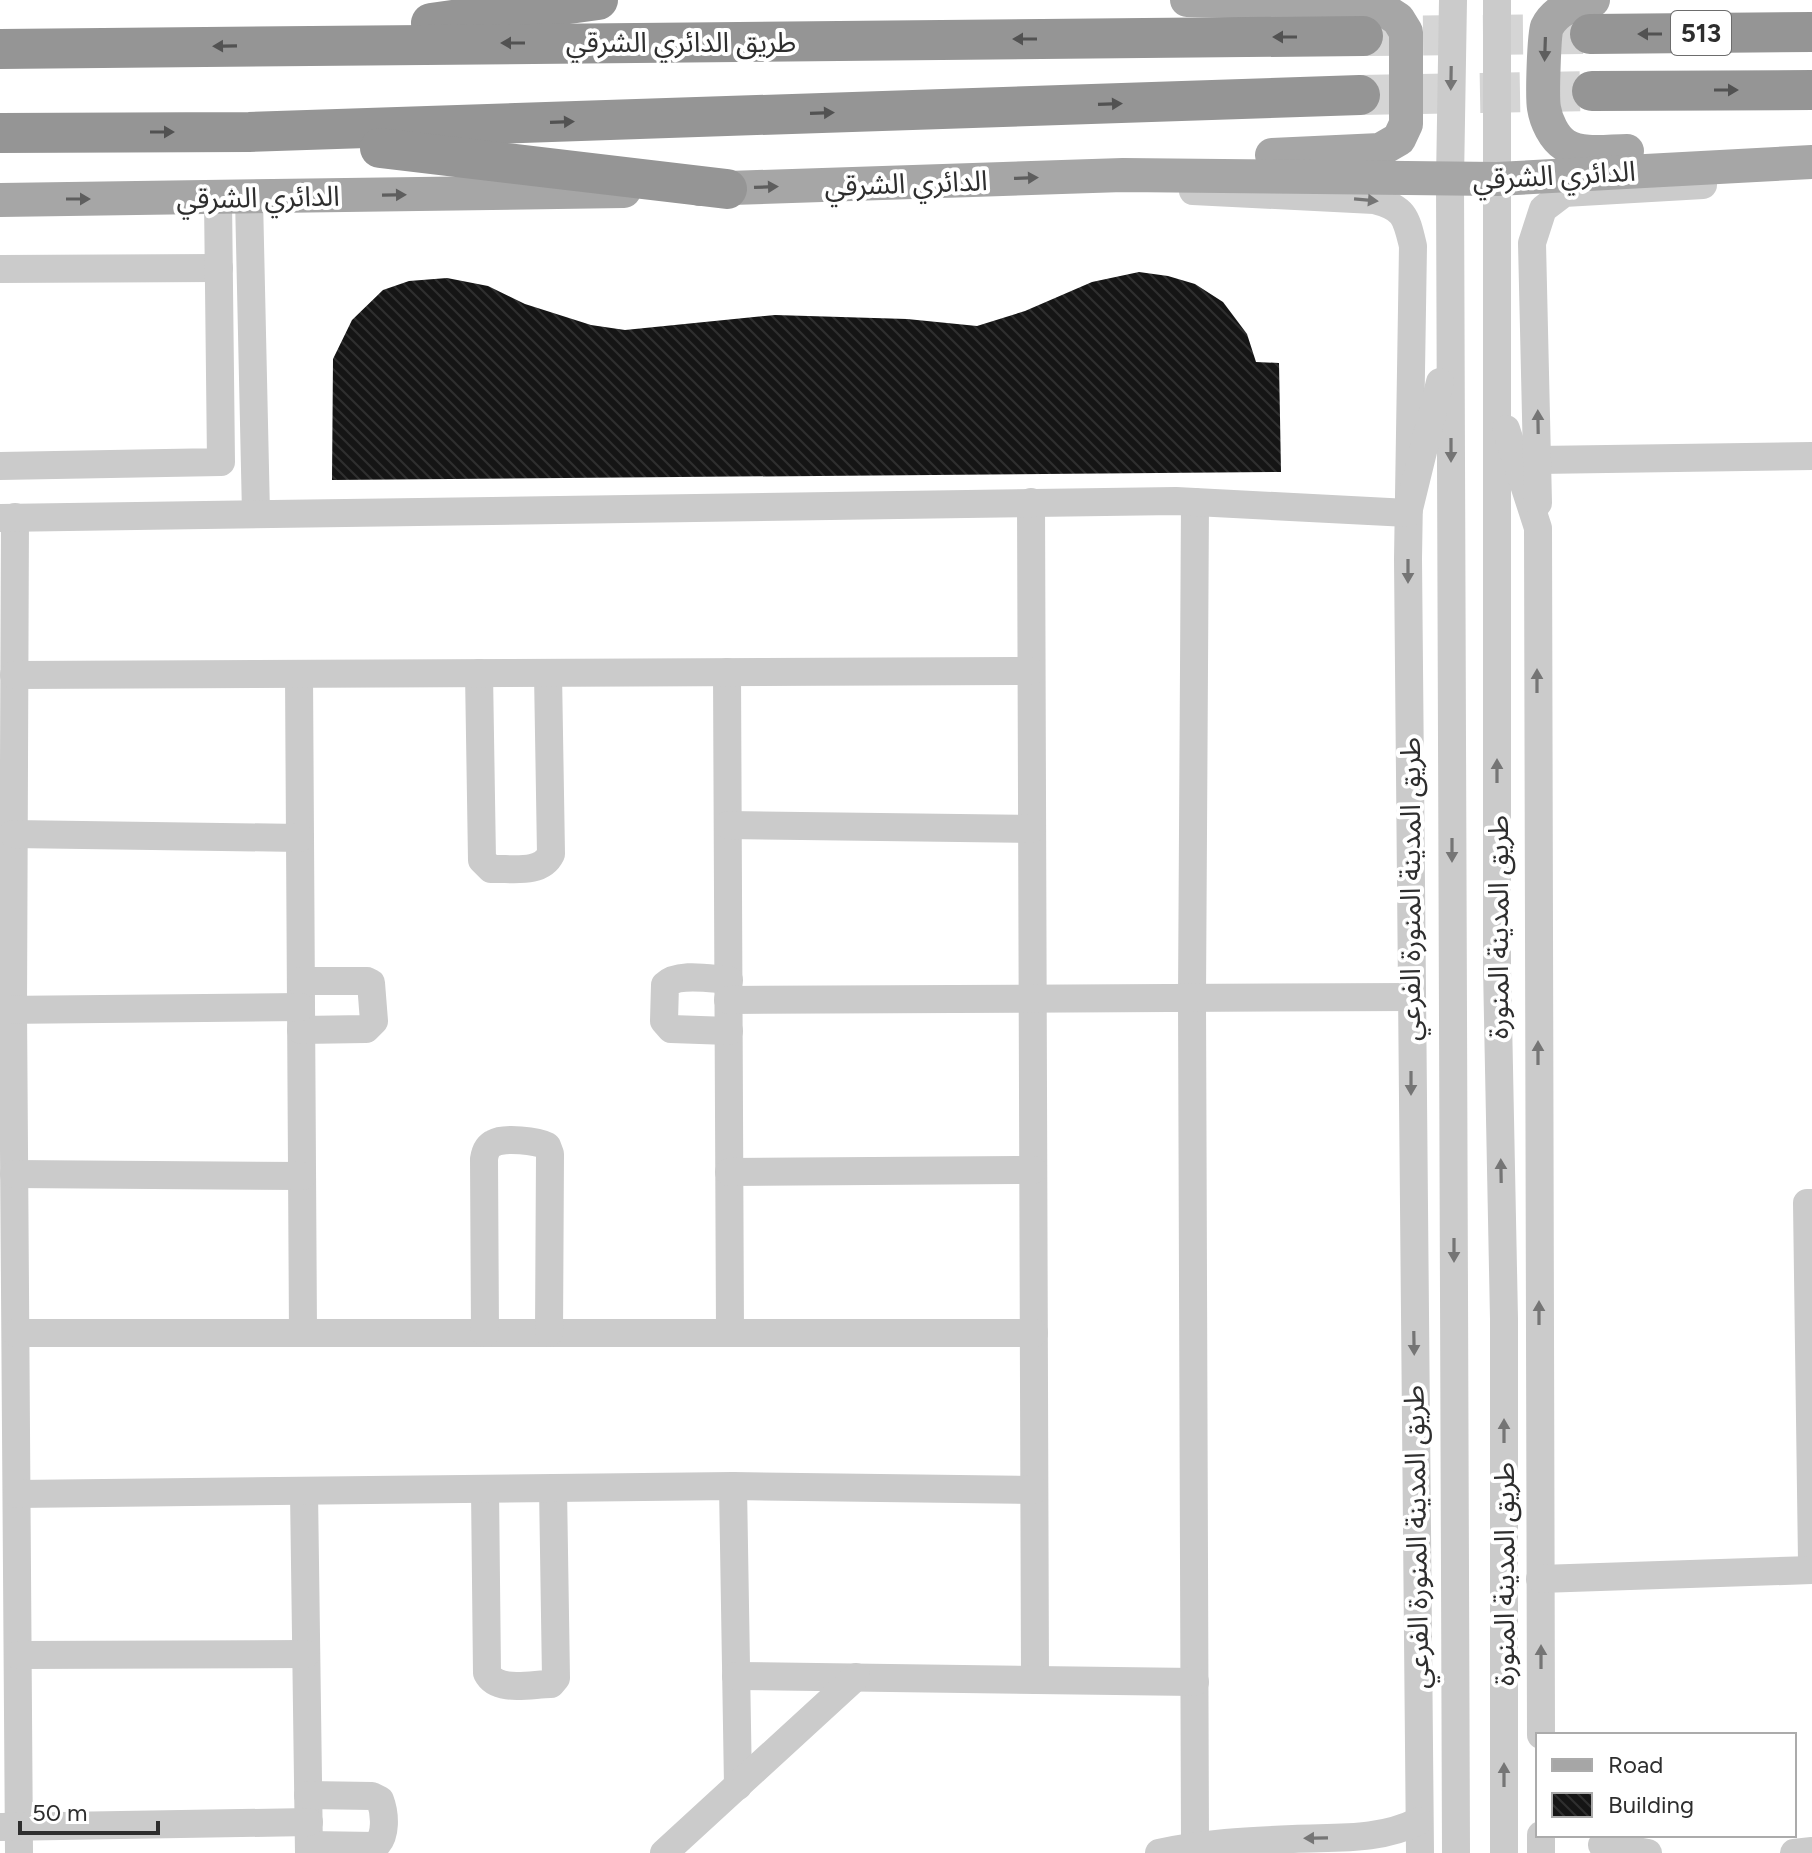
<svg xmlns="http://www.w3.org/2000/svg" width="1812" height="1853" viewBox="0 0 1812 1853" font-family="Figtree,'Noto Sans Arabic',sans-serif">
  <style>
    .building { fill: url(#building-back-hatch) }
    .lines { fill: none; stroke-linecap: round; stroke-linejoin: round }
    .highway-tunnel { stroke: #d5d5d5; stroke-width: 40; stroke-dasharray: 40 20; stroke-linecap: butt }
    .minor { stroke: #cbcbcb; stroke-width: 28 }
    .major { stroke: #a6a6a6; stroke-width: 34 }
    .highway { stroke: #959595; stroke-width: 40 }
    .oneway { fill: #525252 }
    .oneway2 { fill: #5e5e5e }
    .oneway3 { fill: #757575 }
    .labels { text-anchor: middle; stroke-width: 8; stroke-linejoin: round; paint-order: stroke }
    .shield { fill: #fff; stroke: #6d6d6d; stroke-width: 2 }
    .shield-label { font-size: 26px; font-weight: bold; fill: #2e2e2e }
    .street-label { font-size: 28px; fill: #2e2e2e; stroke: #fff }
  </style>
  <defs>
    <pattern id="building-back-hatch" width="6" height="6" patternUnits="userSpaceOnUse" patternTransform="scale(2)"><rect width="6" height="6" fill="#151515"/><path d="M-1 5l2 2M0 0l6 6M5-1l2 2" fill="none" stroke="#2f2f2f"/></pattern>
  </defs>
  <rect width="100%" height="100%" fill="#fff"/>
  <polygon class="building" points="1139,272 1168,276 1195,284 1223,302 1247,334 1256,362 1279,363 1281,472 332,480 333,359 352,320 383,290 409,281 447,278 488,286 525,304 591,325 625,330 775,315 907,319 977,326 1025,311 1092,282"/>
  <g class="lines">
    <g class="highway-tunnel">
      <polyline points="1363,36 1590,34"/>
      <polyline points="1360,95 1592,91"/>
    </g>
    <g class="minor">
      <polyline points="1453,0 1450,180 1456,1853"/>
      <polyline points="1497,0 1497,968 1504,1319 1504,1853"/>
      <path d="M1193,191L1374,200C1405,208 1406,217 1413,246L1408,559L1420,1853"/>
      <polyline points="249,198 256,514"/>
      <polyline points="0,269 219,268"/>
      <polyline points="1506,429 1538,528 1541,1735"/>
      <polyline points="1538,460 1812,456"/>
      <polyline points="0,466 221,462 218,199"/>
      <polyline points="1031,502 1035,1680"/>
      <polyline points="1195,502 1192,998 1195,1845"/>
      <polyline points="1538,503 1532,243 1543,209 1564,193 1703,185"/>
      <polyline points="15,517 13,1009 19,1853"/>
      <polyline points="0,518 1176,501 1408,513 1440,382"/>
      <polyline points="727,672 730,1333"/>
      <path d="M479,673L482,860L491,869C511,868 541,875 551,854L548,673"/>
      <polyline points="299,674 303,1333"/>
      <polyline points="14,675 1031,671"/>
      <polyline points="728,825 1032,829"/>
      <polyline points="13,834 300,838"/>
      <path d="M729,980C711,979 678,972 665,985L664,1021L671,1029L729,1031"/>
      <polyline points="301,981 367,981 371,983 374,1021 366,1029 301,1030"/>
      <polyline points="728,1000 1412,997"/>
      <polyline points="0,1010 301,1007"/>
      <polyline points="729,1172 1033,1170"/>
      <polyline points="14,1174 302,1176"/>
      <polyline points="1812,1203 1807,1203 1812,1562"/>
      <polyline points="16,1333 1034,1333"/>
      <path d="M485,1333L484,1159C485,1152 487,1146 494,1143C504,1137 537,1141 547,1146L550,1154L549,1333"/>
      <polyline points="733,1486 738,1786"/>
      <path d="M485,1489L487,1673C497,1693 531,1684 551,1684L556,1678L553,1488"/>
      <polyline points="304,1491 309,1853"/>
      <polyline points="17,1494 733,1486 1034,1490"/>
      <polyline points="1540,1579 1812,1570"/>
      <polyline points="18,1655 306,1654"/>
      <polyline points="736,1676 1195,1682"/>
      <path d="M308,1795L372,1796L380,1800C385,1813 387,1837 375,1846L309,1845"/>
      <polyline points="1,1827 309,1822"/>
      <polyline points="1602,1845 1648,1853"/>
      <polyline points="664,1853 856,1677"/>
      <path d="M1159,1853C1203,1843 1248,1841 1293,1839C1337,1837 1379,1841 1419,1821"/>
      <polyline points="1541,1853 1541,1835"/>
      <polyline points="1794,1853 1812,1851"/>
    </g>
    <g class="major">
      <polyline points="1187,0 1375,4 1398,19 1406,32 1406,124 1399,139 1380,150 1272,155"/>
      <path d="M1593,0C1575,3 1556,9 1547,27C1544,35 1542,97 1544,108C1546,121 1554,138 1565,145C1582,156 1608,151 1627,151"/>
      <polyline points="700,189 1123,175 1497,179 1812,162"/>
      <polyline points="0,200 624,191"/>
    </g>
    <g class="highway">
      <polyline points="431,23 598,0"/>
      <polyline points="1590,34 1812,32"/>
      <polyline points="0,49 1363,36"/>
      <polyline points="1592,91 1812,90"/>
      <polyline points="0,133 249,132 1360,95"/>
      <polyline points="380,148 727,189"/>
    </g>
  </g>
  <defs><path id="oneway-solid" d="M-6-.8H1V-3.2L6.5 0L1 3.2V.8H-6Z" transform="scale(2)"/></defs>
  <g class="oneway">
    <use href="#oneway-solid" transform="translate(1650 34) rotate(180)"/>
    <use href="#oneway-solid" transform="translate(1285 37) rotate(180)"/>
    <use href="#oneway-solid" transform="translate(1025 39) rotate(180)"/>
    <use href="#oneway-solid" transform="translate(513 43) rotate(180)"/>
    <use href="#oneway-solid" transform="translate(225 46) rotate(179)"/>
    <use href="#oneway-solid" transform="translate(1726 90)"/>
    <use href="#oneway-solid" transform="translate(1110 104) rotate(-2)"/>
    <use href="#oneway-solid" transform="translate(822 113) rotate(-2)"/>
    <use href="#oneway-solid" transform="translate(562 122) rotate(-2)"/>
    <use href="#oneway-solid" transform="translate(162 132)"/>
  </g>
  <g class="oneway2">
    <use href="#oneway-solid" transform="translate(1545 49) rotate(92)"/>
    <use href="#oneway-solid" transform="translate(1026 178) rotate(-2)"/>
    <use href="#oneway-solid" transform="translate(766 187) rotate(-2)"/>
    <use href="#oneway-solid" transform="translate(394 195) rotate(-1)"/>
    <use href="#oneway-solid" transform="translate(78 199)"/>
  </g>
  <g class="oneway3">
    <use href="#oneway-solid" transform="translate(1451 78) rotate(91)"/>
    <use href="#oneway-solid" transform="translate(1366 200) rotate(5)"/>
    <use href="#oneway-solid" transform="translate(1538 422) rotate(-91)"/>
    <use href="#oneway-solid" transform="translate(1451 450) rotate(90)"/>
    <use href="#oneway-solid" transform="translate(1408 571) rotate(90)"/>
    <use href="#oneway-solid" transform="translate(1537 681) rotate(-90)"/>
    <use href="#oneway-solid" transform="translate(1497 771) rotate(-90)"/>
    <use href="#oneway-solid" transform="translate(1452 850) rotate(90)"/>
    <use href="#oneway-solid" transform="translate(1538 1053) rotate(-90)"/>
    <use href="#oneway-solid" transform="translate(1411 1083) rotate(90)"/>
    <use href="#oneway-solid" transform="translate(1501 1171) rotate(-91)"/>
    <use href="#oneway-solid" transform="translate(1454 1250) rotate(90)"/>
    <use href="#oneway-solid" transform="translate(1539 1313) rotate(-90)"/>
    <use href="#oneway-solid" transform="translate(1414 1343) rotate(89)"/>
    <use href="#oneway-solid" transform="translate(1504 1431) rotate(-90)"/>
    <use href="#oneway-solid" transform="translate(1541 1657) rotate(-90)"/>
    <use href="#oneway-solid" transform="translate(1504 1775) rotate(-90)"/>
    <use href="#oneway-solid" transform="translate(1316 1838) rotate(179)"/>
  </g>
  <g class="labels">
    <rect class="shield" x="1671" y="11" width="60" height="44" rx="6"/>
    <g class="shield-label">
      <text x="1701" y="42">513</text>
    </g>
    <g class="street-label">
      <text x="681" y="52">طريق الدائري الشرقي</text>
      <text transform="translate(1554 175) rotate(-3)" y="10">الدائري الشرقي</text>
      <text transform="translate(906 183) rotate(-2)" y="10">الدائري الشرقي</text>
      <text transform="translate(258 197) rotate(-1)" y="10">الدائري الشرقي</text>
      <text transform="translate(1410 889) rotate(-90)" y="10">طريق المدينة المنورة الفرعي</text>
      <text transform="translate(1498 927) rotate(-90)" y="10">طريق المدينة المنورة</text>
      <text transform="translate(1416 1537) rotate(-91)" y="10">طريق المدينة المنورة الفرعي</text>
      <text transform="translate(1504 1574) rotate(-90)" y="10">طريق المدينة المنورة</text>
    </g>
  </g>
  <rect x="1536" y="1733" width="260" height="104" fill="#ffffff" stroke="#ababab" stroke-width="2"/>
  <rect x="1552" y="1759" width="40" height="12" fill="#a6a6a6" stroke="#ababab" stroke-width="2"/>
  <text x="1608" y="1773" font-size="24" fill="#2e2e2e">Road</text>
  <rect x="1552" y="1793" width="40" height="24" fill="url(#building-back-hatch)" stroke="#ababab" stroke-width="2"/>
  <text x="1608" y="1813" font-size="24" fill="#2e2e2e">Building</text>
  <path d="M20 1821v12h138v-12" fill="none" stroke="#2e2e2e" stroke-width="4"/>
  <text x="32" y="1821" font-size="24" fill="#2e2e2e" stroke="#ffffff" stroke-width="6" paint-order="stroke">50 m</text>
</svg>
